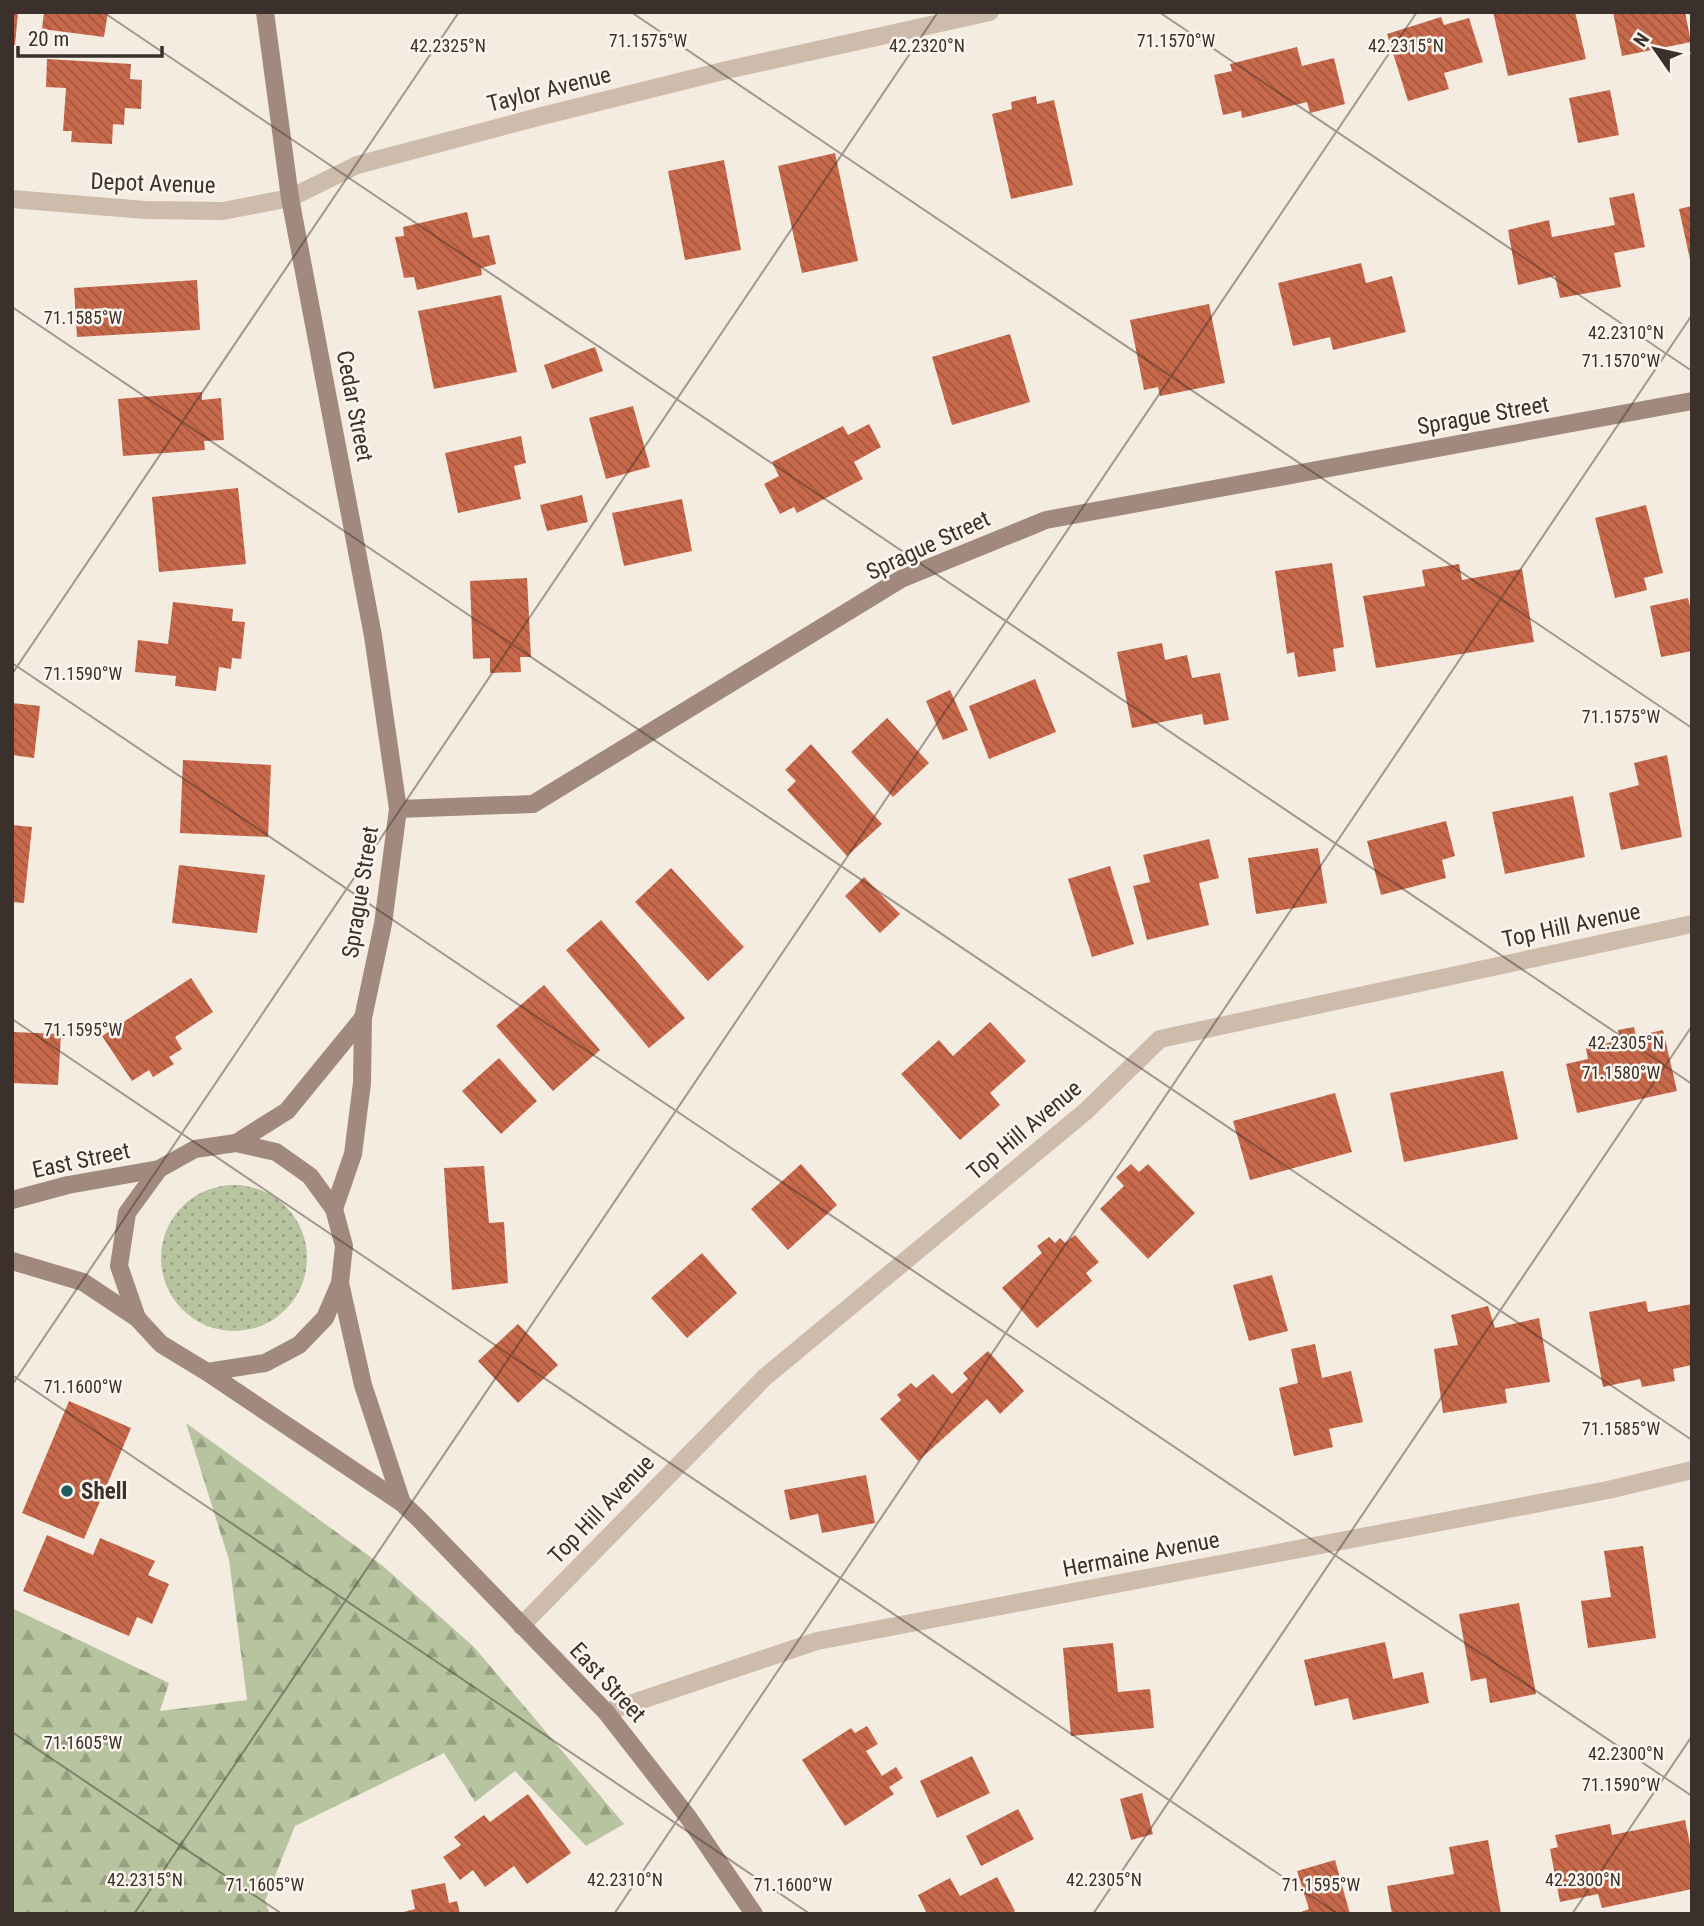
<svg xmlns="http://www.w3.org/2000/svg" width="1704" height="1926" viewBox="0 0 1704 1926" font-family="'Roboto Condensed',sans-serif">
  <style>
    .grass { fill: url(#grass-dots) }
    .forest { fill: url(#forest-firs) }
    .building { fill: url(#building-back-hatch) }
    .lines { fill: none; stroke-linecap: round; stroke-linejoin: round }
    .street { stroke: #cdbbac; stroke-width: 18 }
    .secondary { stroke: #a18a7d; stroke-width: 18 }
    .ticks { fill: none; stroke: #3b302b; stroke-width: 2; stroke-opacity: 0.45 }
    .poi-dot { fill: #1f5a5e; stroke: #fbf5ee; stroke-width: 2.5 }
    .labels { text-anchor: middle; stroke-width: 5; stroke-linejoin: round; paint-order: stroke }
    .street-label { font-size: 23px; fill: #3b302b; stroke: #fbf5ee }
    .poi-label { font-size: 23px; font-weight: bold; fill: #3b302b; stroke: #fbf5ee; text-anchor: start }
    .ticks-label { font-size: 18px; text-anchor: middle; fill: #3b302b; stroke: #fbf5ee; stroke-width: 5; stroke-linejoin: round; paint-order: stroke }
  </style>
  <defs>
    <pattern id="grass-dots" width="8" height="8" patternUnits="userSpaceOnUse" patternTransform="scale(1.75)"><rect width="8" height="8" fill="#b8c4a0"/><path d="M2 2h.1M6 6h.1" fill="none" stroke="#97a083" stroke-width="1.8" stroke-linecap="round"/></pattern>
    <pattern id="forest-firs" width="22" height="20" patternUnits="userSpaceOnUse" patternTransform="scale(1.75)"><rect width="22" height="20" fill="#b8c4a0"/><path d="M5 1l3.5 6h-7zM16 11l3.5 6h-7z" fill="#97a083"/></pattern>
    <pattern id="building-back-hatch" width="6" height="6" patternUnits="userSpaceOnUse" patternTransform="scale(1.75)"><rect width="6" height="6" fill="#c8694b"/><path d="M-1 5l2 2M0 0l6 6M5-1l2 2" fill="none" stroke="#a4573f"/></pattern>
  </defs>
  <rect width="100%" height="100%" fill="#f4ebe1"/>
  <circle class="grass" cx="234" cy="1258" r="73"/>
  <polygon class="forest" points="186,1423 383,1566 474,1647 624,1824 586,1846 515,1771 475,1802 444,1753 295,1826 265,1901 270,1914 12,1914 12,1608 169,1683 160,1711 247,1700 229,1560"/>
  <g class="building">
    <polygon points="12,12 18,12 15,45 12,44"/>
    <polygon points="44,12 108,12 104,37 42,29"/>
    <polygon points="1493,12 1575,12 1586,59 1508,76"/>
    <polygon points="1613,12 1685,12 1691,42 1622,56"/>
    <polygon points="1441,17 1444,25 1469,18 1483,62 1444,73 1449,89 1408,101 1387,34"/>
    <polygon points="1297,47 1302,66 1334,58 1345,104 1310,113 1307,102 1242,118 1241,111 1223,115 1214,75 1232,71 1230,64"/>
    <polygon points="47,59 131,64 130,79 142,80 141,109 125,108 124,125 113,124 112,144 71,142 72,131 63,131 66,88 46,87"/>
    <polygon points="1610,90 1619,135 1578,143 1569,98"/>
    <polygon points="1036,96 1037,104 1054,100 1073,185 1011,199 992,114 1012,109 1011,102"/>
    <polygon points="835,153 858,261 802,273 778,166"/>
    <polygon points="724,160 741,250 685,260 668,171"/>
    <polygon points="1634,193 1645,247 1614,253 1621,287 1560,298 1555,276 1518,285 1508,230 1549,220 1552,237 1615,225 1609,198"/>
    <polygon points="1692,206 1692,264 1691,264 1679,209"/>
    <polygon points="467,212 473,238 489,235 496,264 481,268 482,275 417,290 414,277 404,278 395,237 404,236 403,227"/>
    <polygon points="1361,263 1366,283 1392,276 1406,332 1333,350 1330,337 1293,346 1278,283"/>
    <polygon points="197,280 200,330 77,337 74,288"/>
    <polygon points="501,295 517,372 434,389 418,311"/>
    <polygon points="1209,304 1225,383 1160,396 1158,387 1144,390 1130,320"/>
    <polygon points="1010,334 1030,402 952,425 932,357"/>
    <polygon points="595,347 603,371 552,389 544,365"/>
    <polygon points="202,392 202,400 221,398 224,440 204,441 205,450 123,456 118,399"/>
    <polygon points="633,406 650,467 606,479 589,418"/>
    <polygon points="869,424 881,447 854,462 863,479 797,513 794,507 780,514 764,484 779,476 772,462 843,426 848,435"/>
    <polygon points="521,436 526,463 514,466 521,499 458,513 445,453"/>
    <polygon points="238,488 246,564 159,572 152,497"/>
    <polygon points="582,495 588,522 547,531 540,505"/>
    <polygon points="682,499 692,551 624,566 612,513"/>
    <polygon points="1646,505 1663,573 1644,578 1647,590 1615,598 1595,518"/>
    <polygon points="1332,563 1344,647 1333,649 1336,671 1298,677 1294,652 1287,654 1275,571"/>
    <polygon points="1459,564 1462,580 1522,569 1534,642 1376,668 1363,596 1425,586 1422,570"/>
    <polygon points="527,578 531,657 520,657 521,672 490,673 490,658 473,659 470,581"/>
    <polygon points="1688,598 1692,616 1692,651 1661,657 1650,606"/>
    <polygon points="173,602 233,609 232,621 245,622 241,659 232,658 231,669 219,667 216,691 175,686 176,676 135,672 138,640 168,644"/>
    <polygon points="1162,643 1165,660 1187,655 1192,678 1220,673 1229,720 1204,725 1202,714 1132,728 1117,652"/>
    <polygon points="1035,679 1056,732 989,759 969,706"/>
    <polygon points="950,690 968,730 943,740 926,701"/>
    <polygon points="12,703 40,706 34,758 12,755"/>
    <polygon points="887,718 929,763 893,797 851,752"/>
    <polygon points="811,744 882,824 847,856 787,790 796,781 785,770"/>
    <polygon points="1667,755 1682,837 1621,850 1609,793 1639,785 1634,763"/>
    <polygon points="183,760 271,765 268,837 180,833"/>
    <polygon points="1573,796 1585,857 1505,874 1492,812"/>
    <polygon points="1446,821 1455,856 1442,860 1446,878 1381,895 1367,841"/>
    <polygon points="12,825 32,827 24,903 12,902"/>
    <polygon points="1209,839 1219,878 1199,883 1209,925 1147,940 1133,886 1150,882 1143,855"/>
    <polygon points="1318,848 1327,903 1256,914 1248,858"/>
    <polygon points="179,865 265,875 257,933 172,923"/>
    <polygon points="1110,866 1134,944 1092,957 1068,879"/>
    <polygon points="671,868 744,947 708,981 635,902"/>
    <polygon points="864,877 900,914 880,933 845,896"/>
    <polygon points="601,920 685,1018 649,1048 566,950"/>
    <polygon points="191,978 213,1012 175,1037 182,1049 169,1057 174,1064 153,1077 149,1070 132,1081 102,1036"/>
    <polygon points="544,985 600,1050 553,1091 496,1026"/>
    <polygon points="990,1022 1026,1061 990,1093 1000,1105 960,1140 901,1074 939,1040 953,1056"/>
    <polygon points="1634,1027 1636,1036 1663,1030 1677,1091 1577,1113 1566,1064 1588,1059 1586,1048 1620,1040 1618,1030"/>
    <polygon points="12,1032 61,1034 58,1085 12,1083"/>
    <polygon points="499,1058 537,1101 501,1134 462,1091"/>
    <polygon points="1503,1071 1518,1139 1404,1162 1390,1093"/>
    <polygon points="1335,1093 1352,1152 1250,1180 1233,1121"/>
    <polygon points="801,1164 837,1205 788,1250 751,1209"/>
    <polygon points="1131,1164 1139,1172 1148,1164 1195,1213 1148,1259 1100,1209 1124,1186 1116,1177"/>
    <polygon points="484,1166 489,1223 504,1222 508,1283 452,1290 444,1168"/>
    <polygon points="1075,1235 1099,1262 1086,1273 1092,1281 1037,1328 1002,1288 1042,1253 1037,1246 1049,1237 1055,1243 1060,1238 1065,1243"/>
    <polygon points="702,1253 737,1293 687,1338 651,1298"/>
    <polygon points="1272,1275 1288,1331 1249,1341 1233,1285"/>
    <polygon points="1646,1301 1648,1312 1692,1304 1692,1365 1673,1369 1675,1381 1642,1387 1640,1379 1603,1387 1589,1312"/>
    <polygon points="1488,1306 1495,1328 1539,1318 1550,1382 1505,1389 1507,1403 1443,1413 1434,1349 1458,1345 1451,1315"/>
    <polygon points="518,1324 558,1365 518,1403 478,1361"/>
    <polygon points="1315,1344 1322,1378 1351,1371 1363,1422 1329,1429 1333,1447 1294,1456 1279,1388 1298,1383 1291,1349"/>
    <polygon points="988,1351 1024,1391 1000,1414 987,1399 918,1461 880,1419 901,1400 897,1395 911,1383 916,1388 933,1374 952,1394 968,1379 963,1373"/>
    <polygon points="69,1401 131,1428 84,1539 22,1513"/>
    <polygon points="866,1475 875,1523 822,1533 818,1514 790,1520 784,1490"/>
    <polygon points="47,1535 93,1555 100,1538 155,1561 148,1575 169,1584 152,1624 137,1617 129,1636 23,1591"/>
    <polygon points="1643,1546 1656,1638 1588,1648 1581,1601 1611,1597 1604,1551"/>
    <polygon points="1519,1603 1536,1694 1490,1703 1486,1678 1471,1681 1459,1614"/>
    <polygon points="1385,1642 1393,1679 1423,1672 1429,1703 1353,1720 1348,1698 1315,1706 1304,1660"/>
    <polygon points="1113,1643 1118,1692 1150,1689 1154,1728 1071,1736 1063,1648"/>
    <polygon points="867,1726 878,1744 866,1751 882,1776 896,1767 903,1778 889,1787 894,1794 845,1826 802,1760 851,1728 855,1733"/>
    <polygon points="972,1756 990,1793 937,1818 920,1781"/>
    <polygon points="1142,1793 1153,1834 1131,1840 1120,1799"/>
    <polygon points="528,1794 571,1853 527,1884 514,1866 485,1887 473,1870 460,1880 443,1857 461,1845 454,1837 484,1815 490,1822"/>
    <polygon points="1018,1809 1034,1839 981,1866 966,1836"/>
    <polygon points="1685,1820 1692,1854 1692,1889 1602,1908 1598,1894 1560,1902 1550,1849 1558,1847 1555,1835 1610,1824 1612,1835"/>
    <polygon points="1488,1840 1501,1914 1392,1914 1387,1886 1454,1874 1449,1847"/>
    <polygon points="1335,1860 1350,1914 1296,1914 1309,1909 1297,1871"/>
    <polygon points="997,1877 1015,1911 1010,1914 927,1914 918,1895 950,1878 960,1896"/>
    <polygon points="445,1883 449,1903 457,1901 460,1914 396,1914 415,1909 411,1890"/>
  </g>
  <g class="lines">
    <g class="street">
      <polyline points="12,199 145,210 223,211 290,198 357,165 542,116 727,70 990,12"/>
      <polyline points="521,1626 765,1377 1086,1111 1160,1039 1692,924"/>
      <polyline points="606,1712 817,1641 1608,1490 1692,1470"/>
    </g>
    <g class="secondary">
      <polyline points="265,12 290,198 373,636 398,809 383,924 363,1018 362,1083 353,1154 334,1209"/>
      <polyline points="398,809 533,804 901,579 1046,520 1692,401"/>
      <polyline points="236,1143 287,1111 363,1018"/>
      <polyline points="12,1200 68,1185 159,1169"/>
      <polyline points="12,1261 83,1282 137,1318"/>
      <polyline points="340,1283 363,1385 402,1503"/>
      <polyline points="207,1372 265,1363 299,1345 325,1318 340,1283 344,1246 334,1209 310,1176 276,1152 236,1143 195,1149 159,1169 127,1213 119,1266 137,1318 161,1344 207,1372 402,1503 419,1519 606,1712 688,1817 754,1914"/>
    </g>
  </g>
  <path class="ticks" d="M103,12L1692,1084M631,12L1692,728M1159,12L1692,371M1687,12L1692,15M12,307L1692,1440M12,663L1692,1796M12,674L459,12M12,1019L1338,1914M12,1375L810,1914M12,1385L938,12M12,1732L282,1914M134,1914L1417,12M614,1914L1692,315M1093,1914L1692,1026M1572,1914L1692,1736"/>
  <circle class="poi-dot" cx="67" cy="1491" r="7"/>
  <g class="labels">
    <g class="street-label">
      <text transform="translate(549 89) rotate(-14)" y="8">Taylor Avenue</text>
      <text transform="translate(153 183) rotate(2)" y="8">Depot Avenue</text>
      <text transform="translate(355 406) rotate(79)" y="8">Cedar Street</text>
      <text transform="translate(1483 415) rotate(-10)" y="8">Sprague Street</text>
      <text transform="translate(928 545) rotate(-25)" y="8">Sprague Street</text>
      <text transform="translate(360 892) rotate(-81)" y="8">Sprague Street</text>
      <text transform="translate(1571 925) rotate(-12)" y="8">Top Hill Avenue</text>
      <text transform="translate(1024 1130) rotate(-40)" y="8">Top Hill Avenue</text>
      <text transform="translate(81 1160) rotate(-12)" y="8">East Street</text>
      <text transform="translate(601 1509) rotate(-46)" y="8">Top Hill Avenue</text>
      <text transform="translate(1141 1554) rotate(-11)" y="8">Hermaine Avenue</text>
      <text transform="translate(608 1682) rotate(47)" y="8">East Street</text>
    </g>
    <g class="poi-label">
      <text x="81" y="1499">Shell</text>
    </g>
  </g>
  <g class="ticks-label">
    <text x="648" y="47">71.1575°W</text>
    <text x="1176" y="47">71.1570°W</text>
    <text x="448" y="52">42.2325°N</text>
    <text x="927" y="52">42.2320°N</text>
    <text x="1406" y="52">42.2315°N</text>
    <text x="83" y="324">71.1585°W</text>
    <text x="1626" y="339">42.2310°N</text>
    <text x="1621" y="367">71.1570°W</text>
    <text x="83" y="680">71.1590°W</text>
    <text x="1621" y="723">71.1575°W</text>
    <text x="83" y="1036">71.1595°W</text>
    <text x="1626" y="1049">42.2305°N</text>
    <text x="1621" y="1079">71.1580°W</text>
    <text x="83" y="1393">71.1600°W</text>
    <text x="1621" y="1435">71.1585°W</text>
    <text x="83" y="1749">71.1605°W</text>
    <text x="1626" y="1760">42.2300°N</text>
    <text x="1621" y="1791">71.1590°W</text>
    <text x="145" y="1886">42.2315°N</text>
    <text x="625" y="1886">42.2310°N</text>
    <text x="1104" y="1886">42.2305°N</text>
    <text x="1583" y="1886">42.2300°N</text>
    <text x="265" y="1891">71.1605°W</text>
    <text x="793" y="1891">71.1600°W</text>
    <text x="1321" y="1891">71.1595°W</text>
  </g>
  <rect width="1704" height="1926" fill="none" stroke="#3b302b" stroke-width="28"/>
  <g transform="translate(1655 49) rotate(304)" stroke="#fbf5ee" stroke-width="5" paint-order="stroke">
  <path d="M0-5L12 26L0 18L-12 26Z" fill="#3b302b"/>
  <text y="-10" font-size="19" font-weight="bold" text-anchor="middle" fill="#3b302b">N</text>
  </g>
  <path d="M18 46v10h144v-10" fill="none" stroke="#3b302b" stroke-width="3.5"/>
  <text x="28" y="46" font-size="21" fill="#3b302b" stroke="#fbf5ee" stroke-width="5" paint-order="stroke">20 m</text>
</svg>
